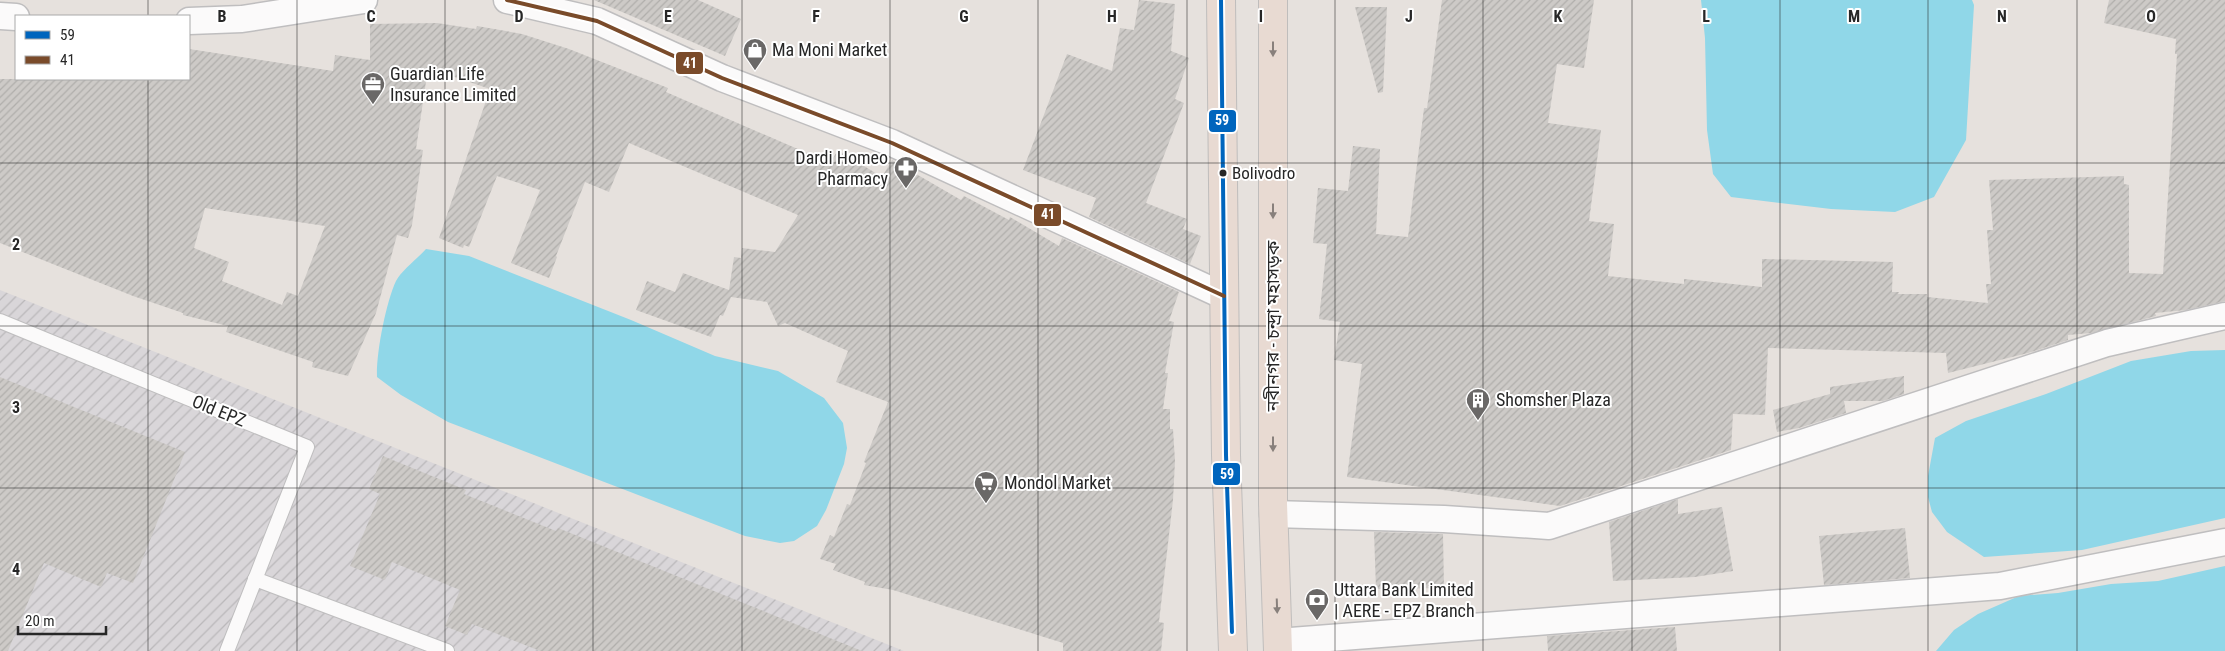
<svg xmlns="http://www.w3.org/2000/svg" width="2225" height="651" viewBox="0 0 2225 651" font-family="'Roboto Condensed','Noto Sans Bengali',sans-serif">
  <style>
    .industrial { fill: url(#industrial-furrows) }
    .water { fill: #90d7e8 }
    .building { fill: url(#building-hatch); fill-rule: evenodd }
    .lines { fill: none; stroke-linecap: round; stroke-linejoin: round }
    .lane-casing { stroke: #bfbebf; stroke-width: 16 }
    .street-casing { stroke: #bfbebf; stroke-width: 29 }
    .highway-casing { stroke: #bfbdbc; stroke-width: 30 }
    .lane { stroke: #fbfafa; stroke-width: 14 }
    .street { stroke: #fbfafa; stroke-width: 26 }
    .highway { stroke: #e8dad2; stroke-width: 28 }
    .bus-1-casing { stroke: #fff; stroke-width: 8 }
    .bus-2-casing { stroke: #fff; stroke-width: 8 }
    .bus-1 { stroke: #0065bd; stroke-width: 4 }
    .bus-2 { stroke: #7a4b2a; stroke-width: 4 }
    .oneway { fill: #88807c }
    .grid { fill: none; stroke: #272727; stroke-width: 1; stroke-opacity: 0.55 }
    .bus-dot { fill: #272727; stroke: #fff; stroke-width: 2 }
    .labels { text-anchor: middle; stroke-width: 4; stroke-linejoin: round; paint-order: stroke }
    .bus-label { font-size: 17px; fill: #272727; stroke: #fff; text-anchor: start }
    .poi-label { font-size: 18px; fill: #272727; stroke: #fff; text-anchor: start }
    .street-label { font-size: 18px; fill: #272727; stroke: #fff }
    .grid-label { font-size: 16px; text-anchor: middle; font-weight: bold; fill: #272727; stroke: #fff; stroke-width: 4; stroke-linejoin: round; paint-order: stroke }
    .line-badge { stroke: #fff; stroke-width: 2 }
    .badge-label { font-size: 14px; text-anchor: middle; font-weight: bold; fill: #fff }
  </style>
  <defs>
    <pattern id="industrial-furrows" width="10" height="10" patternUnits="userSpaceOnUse" patternTransform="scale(1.25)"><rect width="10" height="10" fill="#d9d6d9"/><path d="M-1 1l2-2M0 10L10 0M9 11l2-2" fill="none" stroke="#bab8ba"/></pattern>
    <pattern id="building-hatch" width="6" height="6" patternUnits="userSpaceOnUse" patternTransform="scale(1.25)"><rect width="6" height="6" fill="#cdcac7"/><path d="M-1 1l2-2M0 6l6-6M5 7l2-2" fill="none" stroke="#b0aeab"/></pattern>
  </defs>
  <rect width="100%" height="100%" fill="#e6e1dd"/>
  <polygon class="industrial" points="0,290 904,651 0,651"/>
  <g class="water">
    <polygon points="1701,0 1972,0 1974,5 1966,140 1934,197 1895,212 1831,209 1731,197 1713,174 1707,130 1705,38"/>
    <path d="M426,249L469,256L631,320L715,356L778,371L824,398L843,423L847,448L844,464L826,510L817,526L794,541L780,543L745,536L448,422L401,395L377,377C376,354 386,302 396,281C402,270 417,259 426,249Z"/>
    <polygon points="2225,350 2225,518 2082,550 1984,557 1947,532 1932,512 1928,497 1928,476 1935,438 1966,421 2046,394 2131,361 2191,351"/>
    <polygon points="2225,566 2225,651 1936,651 1954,630 1978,614 2019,596 2058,593 2111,584 2158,581"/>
  </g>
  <g class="building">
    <polygon points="594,0 698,0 741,19 725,56"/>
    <polygon points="1139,0 1175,4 1171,51 1189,58 1175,99 1184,103 1146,203 1187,219 1183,229 1201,236 1190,264 1089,217 1096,198 1023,170 1067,54 1112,71 1120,28 1134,30"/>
    <polygon points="1442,0 1594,0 1584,68 1557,64 1548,123 1601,130 1589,221 1614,224 1608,276 1684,284 1684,279 1762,287 1762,259 1893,262 1892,292 1899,292 1898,294 1927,294 1927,297 1988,303 1986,284 1991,284 1987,230 1993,230 1989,180 2124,176 2124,184 2129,185 2129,273 2163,274 2177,54 2175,54 2176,39 2104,23 2109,0 2225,0 2225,301 2186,310 2155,313 2156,316 2091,333 2068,335 2068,340 2028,353 1948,373 1946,353 1768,348 1765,415 1733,414 1731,450 1560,506 1347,477 1362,364 1334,360 1340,322 1319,319 1327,244 1313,243 1318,188 1348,191 1353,146 1380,149 1376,234 1408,237 1424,108 1427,108"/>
    <polygon points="1355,7 1387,7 1383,92 1378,93"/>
    <path d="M437,23L476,29L477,26L522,34L569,49L668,88L666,92L830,163L838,150L882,177L892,160L961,200L964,196L1009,220L1010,217L1059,246L1062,238L1179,292L1169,321L1174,322L1165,373H1168L1163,409H1170V429H1173L1175,461L1173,500L1159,622L1164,623L1161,651H1063V643L893,590L864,585L865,582L833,570L836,564L820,559L830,535L834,537L847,504L850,505L866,463L864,462L888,402L836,382L848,351L785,323L778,326L767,302L731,297L723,316L720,315L711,337L636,310L647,281L675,292L683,273L729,290L734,257L741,258L742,248L775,252L798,215L629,143L609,192L585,182L556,256L557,257L549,278L511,263L540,190L497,176L469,247L464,245L463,248L439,238L490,89L428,68L416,149L423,150L412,225L408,238L397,235L376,313L348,376L312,367L313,362L226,332L228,326L183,315V313L133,296L0,243V79H189V49L333,71L335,55L370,60V24ZM205,208L325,226L298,296L287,292L282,305L222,281L229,262L194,248Z"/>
    <polygon points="1904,376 1904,394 1883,401 1844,401 1846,413 1799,428 1777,432 1773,410 1830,394 1830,387"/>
    <polygon points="0,377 185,452 133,583 107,573 101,587 44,563 8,651 0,651"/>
    <polygon points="383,456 466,490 464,494 556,531 558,528 862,651 540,651 472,624 467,635 445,626 460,590 392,562 385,580 350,566 380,494 369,489"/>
    <polygon points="1678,499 1678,514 1722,507 1733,571 1695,577 1613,581 1609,522"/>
    <polygon points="1905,528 1910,578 1824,585 1819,536"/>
    <polygon points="1374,532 1443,534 1444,588 1376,589"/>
    <polygon points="1675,627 1677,651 1548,651 1547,636"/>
  </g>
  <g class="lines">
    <g class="lane-casing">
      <g id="lane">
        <polyline points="0,321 307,447 227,651"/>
        <polyline points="255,579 447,651"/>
      </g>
    </g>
    <g class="street-casing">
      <g id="street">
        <polyline points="507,0 597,21 722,78 892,143 1224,296"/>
        <polyline points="0,16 16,17"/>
        <polyline points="189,21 242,19 364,0"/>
        <polyline points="1273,514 1444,519 1549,526 2107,343 2225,316"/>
        <polyline points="1278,642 2000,586 2225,542"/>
      </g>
    </g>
    <g class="highway-casing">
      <g id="highway">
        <polyline points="1221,0 1226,455 1233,651"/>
        <polyline points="1273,0 1273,504 1278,651"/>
      </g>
    </g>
    <use href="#lane" class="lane"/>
    <use href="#street" class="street"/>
    <use href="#highway" class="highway"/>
    <g class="bus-1-casing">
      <polyline id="bus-1" points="1221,0 1226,455 1232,632"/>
    </g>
    <g class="bus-2-casing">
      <polyline id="bus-2" points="507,0 597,21 722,78 892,143 1224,296"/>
    </g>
    <use href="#bus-1" class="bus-1"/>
    <use href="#bus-2" class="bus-2"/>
  </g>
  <defs><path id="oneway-solid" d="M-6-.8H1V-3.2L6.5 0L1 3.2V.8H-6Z" transform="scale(1.25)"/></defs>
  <g class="oneway">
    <use href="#oneway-solid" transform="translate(1273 49) rotate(90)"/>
    <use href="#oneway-solid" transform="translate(1273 211) rotate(90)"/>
    <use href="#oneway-solid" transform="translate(1273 444) rotate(90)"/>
    <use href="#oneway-solid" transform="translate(1277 606) rotate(88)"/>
  </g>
  <path class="grid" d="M148,0V16M297,0V651M445,0V651M593,0V651M742,0V651M890,0V651M1038,0V651M1187,0V651M1335,0V651M1483,0V651M1632,0V651M1780,0V651M1928,0V651M2077,0V651M148,79V651M0,163H2225M0,326H2225M0,488H2225"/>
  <defs>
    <g id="shop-pin" transform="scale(1.25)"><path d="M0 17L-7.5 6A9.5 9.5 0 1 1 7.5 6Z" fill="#6a6867" stroke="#fff"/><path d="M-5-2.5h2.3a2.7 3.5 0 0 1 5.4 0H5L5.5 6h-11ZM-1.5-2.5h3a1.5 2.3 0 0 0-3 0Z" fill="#fff"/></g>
    <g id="office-pin" transform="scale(1.25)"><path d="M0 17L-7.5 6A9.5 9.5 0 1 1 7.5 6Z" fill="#6a6867" stroke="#fff"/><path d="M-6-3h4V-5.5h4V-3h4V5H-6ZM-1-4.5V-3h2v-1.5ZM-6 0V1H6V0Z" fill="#fff"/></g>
    <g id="pharmacy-pin" transform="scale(1.25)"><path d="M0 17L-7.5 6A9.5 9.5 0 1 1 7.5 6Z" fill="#6a6867" stroke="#fff"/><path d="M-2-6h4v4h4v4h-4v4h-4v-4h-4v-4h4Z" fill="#fff"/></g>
    <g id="building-pin" transform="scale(1.25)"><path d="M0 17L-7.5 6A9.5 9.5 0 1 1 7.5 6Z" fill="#6a6867" stroke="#fff"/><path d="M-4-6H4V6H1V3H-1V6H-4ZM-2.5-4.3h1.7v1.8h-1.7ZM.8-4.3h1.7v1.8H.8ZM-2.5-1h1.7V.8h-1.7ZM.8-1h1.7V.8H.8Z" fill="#fff"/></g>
    <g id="supermarket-pin" transform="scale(1.25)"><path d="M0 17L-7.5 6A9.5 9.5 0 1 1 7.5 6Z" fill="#6a6867" stroke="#fff"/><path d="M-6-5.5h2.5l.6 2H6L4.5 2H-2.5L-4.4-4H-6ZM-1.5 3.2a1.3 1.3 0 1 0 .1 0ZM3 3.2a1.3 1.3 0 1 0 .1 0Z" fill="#fff"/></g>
    <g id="bank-pin" transform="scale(1.25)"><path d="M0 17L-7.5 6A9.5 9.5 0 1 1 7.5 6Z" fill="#6a6867" stroke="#fff"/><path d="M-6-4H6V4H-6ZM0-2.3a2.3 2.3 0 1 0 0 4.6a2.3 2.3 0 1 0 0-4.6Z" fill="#fff"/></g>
  </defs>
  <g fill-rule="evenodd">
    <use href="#shop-pin" x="755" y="50"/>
    <use href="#office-pin" x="373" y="84"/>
    <use href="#pharmacy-pin" x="906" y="168"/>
    <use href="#building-pin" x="1478" y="400"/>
    <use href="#supermarket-pin" x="986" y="483"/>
    <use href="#bank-pin" x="1317" y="600"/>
  </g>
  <circle class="bus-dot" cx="1223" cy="173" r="4.5"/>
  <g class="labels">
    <g class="bus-label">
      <text x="1232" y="179">Bolivodro</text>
    </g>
    <g class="poi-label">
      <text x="772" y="56">Ma Moni Market</text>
      <text x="390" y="80">Guardian Life<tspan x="390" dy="21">Insurance Limited</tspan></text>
      <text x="888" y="164" text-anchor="end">Dardi Homeo<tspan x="888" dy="21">Pharmacy</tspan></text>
      <text x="1496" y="406">Shomsher Plaza</text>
      <text x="1004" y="489">Mondol Market</text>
      <text x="1334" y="596">Uttara Bank Limited<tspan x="1334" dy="21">| AERE - EPZ Branch</tspan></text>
    </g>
    <g class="street-label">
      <text transform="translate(1273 326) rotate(-90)" y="6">নবীনগর - চন্দ্রা মহাসড়ক</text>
      <text transform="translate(219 411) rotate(22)" y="6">Old EPZ</text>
    </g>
  </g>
  <g class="grid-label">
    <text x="222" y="22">B</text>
    <text x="371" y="22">C</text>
    <text x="519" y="22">D</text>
    <text x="668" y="22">E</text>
    <text x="816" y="22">F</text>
    <text x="964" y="22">G</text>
    <text x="1112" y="22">H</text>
    <text x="1261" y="22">I</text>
    <text x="1409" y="22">J</text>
    <text x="1558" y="22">K</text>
    <text x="1706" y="22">L</text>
    <text x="1854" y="22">M</text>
    <text x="2002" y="22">N</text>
    <text x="2151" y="22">O</text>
    <text x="16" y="250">2</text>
    <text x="16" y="413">3</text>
    <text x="16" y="575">4</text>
  </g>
  <g class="line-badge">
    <rect x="675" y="51" width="29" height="24" rx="5" fill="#7a4b2a"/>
    <rect x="1208" y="109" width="29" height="24" rx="5" fill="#0065bd"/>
    <rect x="1033" y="203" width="29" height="24" rx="5" fill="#7a4b2a"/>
    <rect x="1212" y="462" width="29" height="24" rx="5" fill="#0065bd"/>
  </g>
  <g class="badge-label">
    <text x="690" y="68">41</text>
    <text x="1222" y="125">59</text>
    <text x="1048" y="219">41</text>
    <text x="1227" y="479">59</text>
  </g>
  <rect x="15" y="15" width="175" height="65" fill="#ffffff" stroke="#a9a9a9"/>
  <rect x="25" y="31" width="25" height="8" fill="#0065bd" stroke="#a9a9a9"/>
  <text x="60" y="40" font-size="15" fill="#272727">59</text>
  <rect x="25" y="56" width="25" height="8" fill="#7a4b2a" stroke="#a9a9a9"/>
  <text x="60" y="65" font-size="15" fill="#272727">41</text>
  <path d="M18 626v8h88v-8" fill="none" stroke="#272727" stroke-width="2.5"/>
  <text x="25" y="626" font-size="15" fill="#272727" stroke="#ffffff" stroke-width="4" paint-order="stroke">20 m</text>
</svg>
